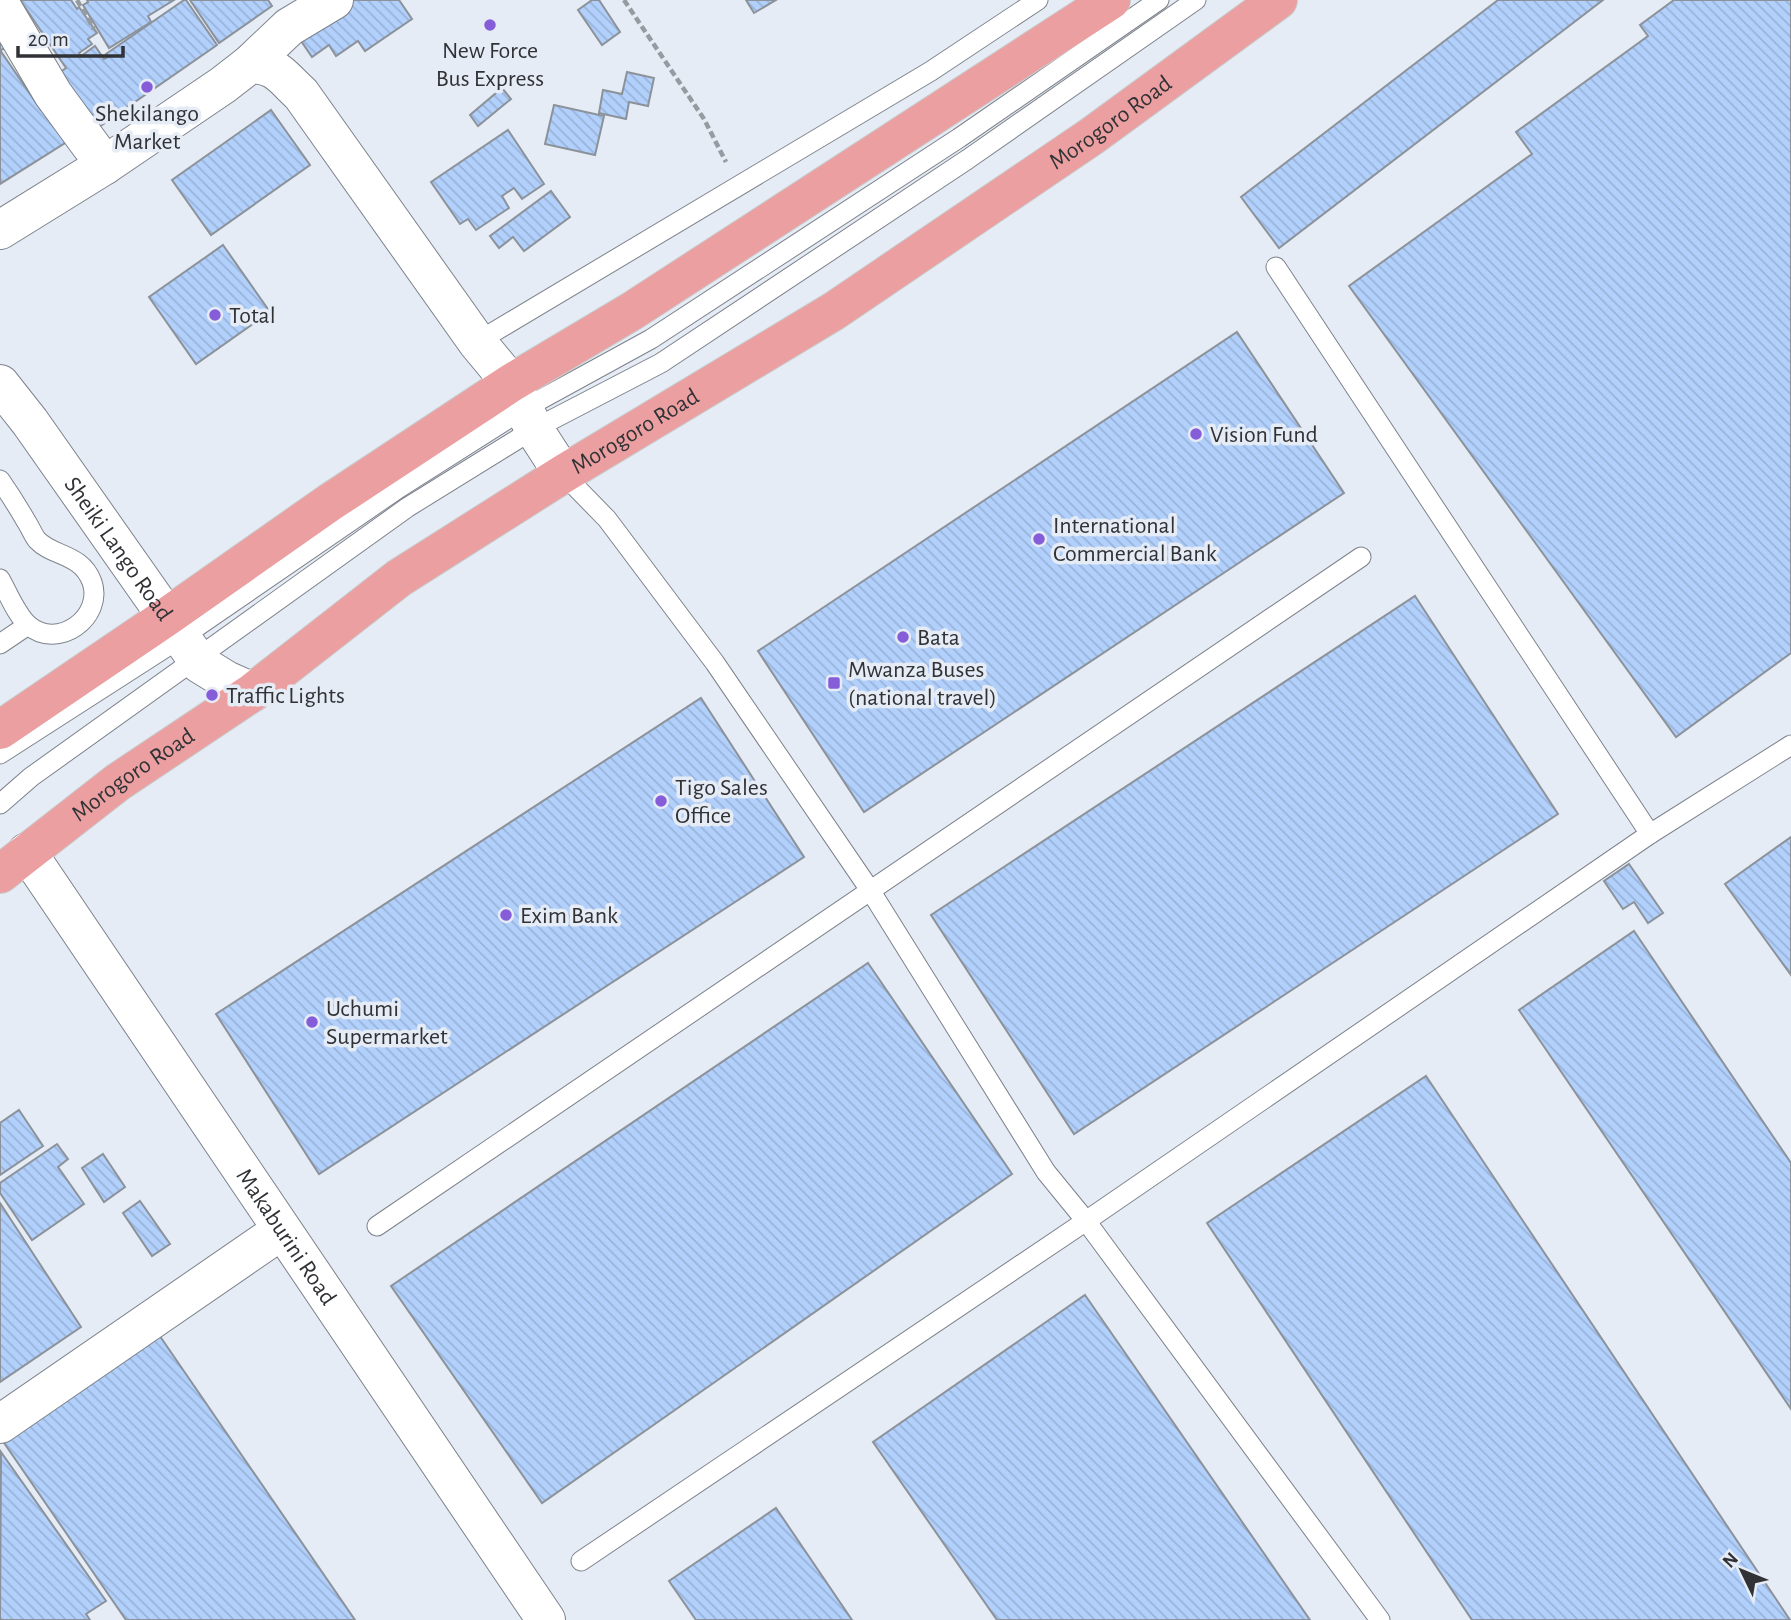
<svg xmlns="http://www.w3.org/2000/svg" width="1791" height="1620" viewBox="0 0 1791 1620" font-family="'Alegreya Sans',sans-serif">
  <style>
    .building { fill: url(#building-back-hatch); stroke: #8c929a; stroke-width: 2 }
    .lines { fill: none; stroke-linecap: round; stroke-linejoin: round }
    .service-casing { stroke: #7d828b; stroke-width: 21 }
    .minor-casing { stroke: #7d828b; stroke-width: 40 }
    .secondary-casing { stroke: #7d828b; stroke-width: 40 }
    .trunk-casing { stroke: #c9cacb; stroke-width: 40 }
    .path { stroke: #969ba1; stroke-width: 4.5; stroke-dasharray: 7 3.5; stroke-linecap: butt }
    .service { stroke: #fff; stroke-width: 19 }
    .minor { stroke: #fff; stroke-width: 38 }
    .secondary { stroke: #fff; stroke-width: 38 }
    .trunk { stroke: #ec9fa0; stroke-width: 38 }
    .poi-dot { fill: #855dd8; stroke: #e6ecf5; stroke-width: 2.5 }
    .labels { text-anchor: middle; stroke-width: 7; stroke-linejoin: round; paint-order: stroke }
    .poi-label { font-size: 24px; fill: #303236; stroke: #e6ecf5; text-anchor: start }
    .street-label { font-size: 24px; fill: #303236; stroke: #e6ecf5 }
  </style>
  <defs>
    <pattern id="building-back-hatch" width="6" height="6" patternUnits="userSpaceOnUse" patternTransform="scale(1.75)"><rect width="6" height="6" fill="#b2d0fc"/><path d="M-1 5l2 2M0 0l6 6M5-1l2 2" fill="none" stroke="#99b3d9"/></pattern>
  </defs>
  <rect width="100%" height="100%" fill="#e6ecf5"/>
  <g class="building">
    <polygon points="20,0 71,0 77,9 79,7 97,33 88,39 92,44 79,53 81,56 95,46 104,59 108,57 106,54 184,0 186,0 217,45 116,115 112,109 104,115 108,121 93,131 52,78 66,68"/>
    <polygon points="87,0 174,0 148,16 151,22 109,48 83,5 88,2"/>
    <polygon points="190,0 268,0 272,6 219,43"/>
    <polygon points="342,0 399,0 412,19 365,51 358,41 336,56 329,45 312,57 295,32"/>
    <polygon points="592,0 599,0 620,32 602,45 578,10"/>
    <polygon points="746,0 776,0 754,13"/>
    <polygon points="1498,0 1603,0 1279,248 1241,197"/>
    <polygon points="1674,0 1791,0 1791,653 1676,737 1349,286 1532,154 1516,132 1648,36 1640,25"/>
    <polygon points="0,34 7,48 0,50 41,110 50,106 65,143 0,184"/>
    <polygon points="627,72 654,78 648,106 629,102 626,119 599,113 603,90 622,94"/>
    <polygon points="502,88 511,99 478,126 470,115"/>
    <polygon points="554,105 604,116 595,155 545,144"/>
    <polygon points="271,110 310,165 211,235 172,180"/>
    <polygon points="508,130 544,184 522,199 514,188 502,196 509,208 476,230 468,219 460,224 431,182"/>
    <polygon points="551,191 570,217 524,251 513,237 499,248 490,236"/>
    <polygon points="223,245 270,312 196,364 149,297"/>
    <polygon points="1237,332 1344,493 864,812 758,651"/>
    <polygon points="1415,596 1558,814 1074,1134 931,915"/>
    <polygon points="701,698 804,857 319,1174 216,1014"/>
    <polygon points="1791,837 1791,975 1725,884"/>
    <polygon points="1629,864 1663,913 1648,923 1634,902 1623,909 1604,881"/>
    <polygon points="1634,931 1791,1163 1791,1409 1519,1010"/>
    <polygon points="868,963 1012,1174 542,1503 391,1286"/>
    <polygon points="1426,1076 1790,1620 1472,1620 1207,1223"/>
    <polygon points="19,1110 43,1146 0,1175 0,1123"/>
    <polygon points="57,1144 68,1159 58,1167 84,1204 32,1240 0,1193 0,1183"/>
    <polygon points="103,1154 125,1187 104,1202 82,1168"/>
    <polygon points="140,1201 170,1244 152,1256 123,1213"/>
    <polygon points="0,1203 81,1327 0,1382"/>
    <polygon points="1085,1295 1310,1620 997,1620 873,1442"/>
    <polygon points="155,1329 355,1620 126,1620 0,1437"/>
    <polygon points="1,1452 106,1601 86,1614 90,1620 0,1620"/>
    <polygon points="776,1508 852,1620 696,1620 669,1581"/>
  </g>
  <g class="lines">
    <g class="service-casing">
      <g id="service">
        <polyline points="1276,267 1650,834"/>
        <polyline points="477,342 931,71 1038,0"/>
        <polyline points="563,474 607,519 715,663 870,890 1046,1172 1086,1221 1380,1620"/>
        <path d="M0,480C9,493 18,507 26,521C30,527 33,535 37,540C53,557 81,553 92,582C104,617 58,651 28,625C16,614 8,593 0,579"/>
        <polyline points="0,644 28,625"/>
        <polyline points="0,754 182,637 399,488 525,408 651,339 959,138 1159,0"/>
        <polyline points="0,804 31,777 408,507 534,429 661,363 968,159 1196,0"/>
        <polyline points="377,1226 1361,557"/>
        <polyline points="581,1561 1086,1221 1650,834 1791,745"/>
      </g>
    </g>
    <g class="minor-casing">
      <g id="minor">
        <polyline points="0,4 53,94 105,165"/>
        <polyline points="250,64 289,27 334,0"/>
        <path id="s1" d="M27,852L546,1620"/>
        <polyline points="0,1424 282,1230"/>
      </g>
    </g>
    <g class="secondary-casing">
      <g id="secondary">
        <path d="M0,230L105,165L223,85L250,64C278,65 282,77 301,94L477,342L511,383L534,429L563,474"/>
        <path id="s2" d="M0,384L30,422L200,664L226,680L253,692"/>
      </g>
    </g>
    <g class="trunk-casing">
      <g id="trunk">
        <polyline points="0,730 168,616 329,503 511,383 632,311 1111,0"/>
        <path id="s3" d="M0,874L118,782L253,692L399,578L563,474L834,311L1092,136L1278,0"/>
      </g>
    </g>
    <g class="path">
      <polyline points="77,0 94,29"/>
      <polyline points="624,0 704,119 726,162"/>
    </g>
    <use href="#service" class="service"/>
    <use href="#minor" class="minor"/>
    <use href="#secondary" class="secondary"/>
    <use href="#trunk" class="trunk"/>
  </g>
  <g class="poi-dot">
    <circle cx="490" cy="25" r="7"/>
    <circle cx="147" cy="87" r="7"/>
    <circle cx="215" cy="315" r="7"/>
    <circle cx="1196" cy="434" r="7"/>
    <circle cx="1039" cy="539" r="7"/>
    <circle cx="903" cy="637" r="7"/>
    <rect x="827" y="676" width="14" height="14" rx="3.5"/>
    <circle cx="212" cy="695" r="7"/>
    <circle cx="661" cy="801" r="7"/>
    <circle cx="506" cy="915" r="7"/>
    <circle cx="312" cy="1022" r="7"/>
  </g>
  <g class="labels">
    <g class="poi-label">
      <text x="490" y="58" text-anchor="middle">New Force<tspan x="490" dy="28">Bus Express</tspan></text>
      <text x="147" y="121" text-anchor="middle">Shekilango<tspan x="147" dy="28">Market</tspan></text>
      <text x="229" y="323">Total</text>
      <text x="1210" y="442">Vision Fund</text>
      <text x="1053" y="533">International<tspan x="1053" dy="28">Commercial Bank</tspan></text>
      <text x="917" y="645">Bata</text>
      <text x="848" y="677">Mwanza Buses<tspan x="848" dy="28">(national travel)</tspan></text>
      <text x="226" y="703">Traffic Lights</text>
      <text x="675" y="795">Tigo Sales<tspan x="675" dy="28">Office</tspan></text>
      <text x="520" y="923">Exim Bank</text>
      <text x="326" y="1016">Uchumi<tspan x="326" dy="28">Supermarket</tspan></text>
    </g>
    <g class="street-label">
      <text dy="8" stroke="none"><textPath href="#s3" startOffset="1342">Morogoro Road</textPath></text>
      <text dy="8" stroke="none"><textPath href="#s3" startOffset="775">Morogoro Road</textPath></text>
      <text dy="8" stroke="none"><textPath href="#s2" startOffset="203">Sheiki Lango Road</textPath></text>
      <text dy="8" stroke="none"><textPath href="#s3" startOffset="166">Morogoro Road</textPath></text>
      <text dy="8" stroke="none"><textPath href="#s1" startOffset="464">Makaburini Road</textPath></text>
    </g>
  </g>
  <g transform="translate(1742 1571) rotate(313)" stroke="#e6ecf5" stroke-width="5" paint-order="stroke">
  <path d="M0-5L12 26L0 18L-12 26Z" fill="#303236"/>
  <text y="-10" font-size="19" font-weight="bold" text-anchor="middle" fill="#303236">N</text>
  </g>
  <path d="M18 46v10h105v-10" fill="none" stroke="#303236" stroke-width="3.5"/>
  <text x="28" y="46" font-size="21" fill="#303236" stroke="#e6ecf5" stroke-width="5" paint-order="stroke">20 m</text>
</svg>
